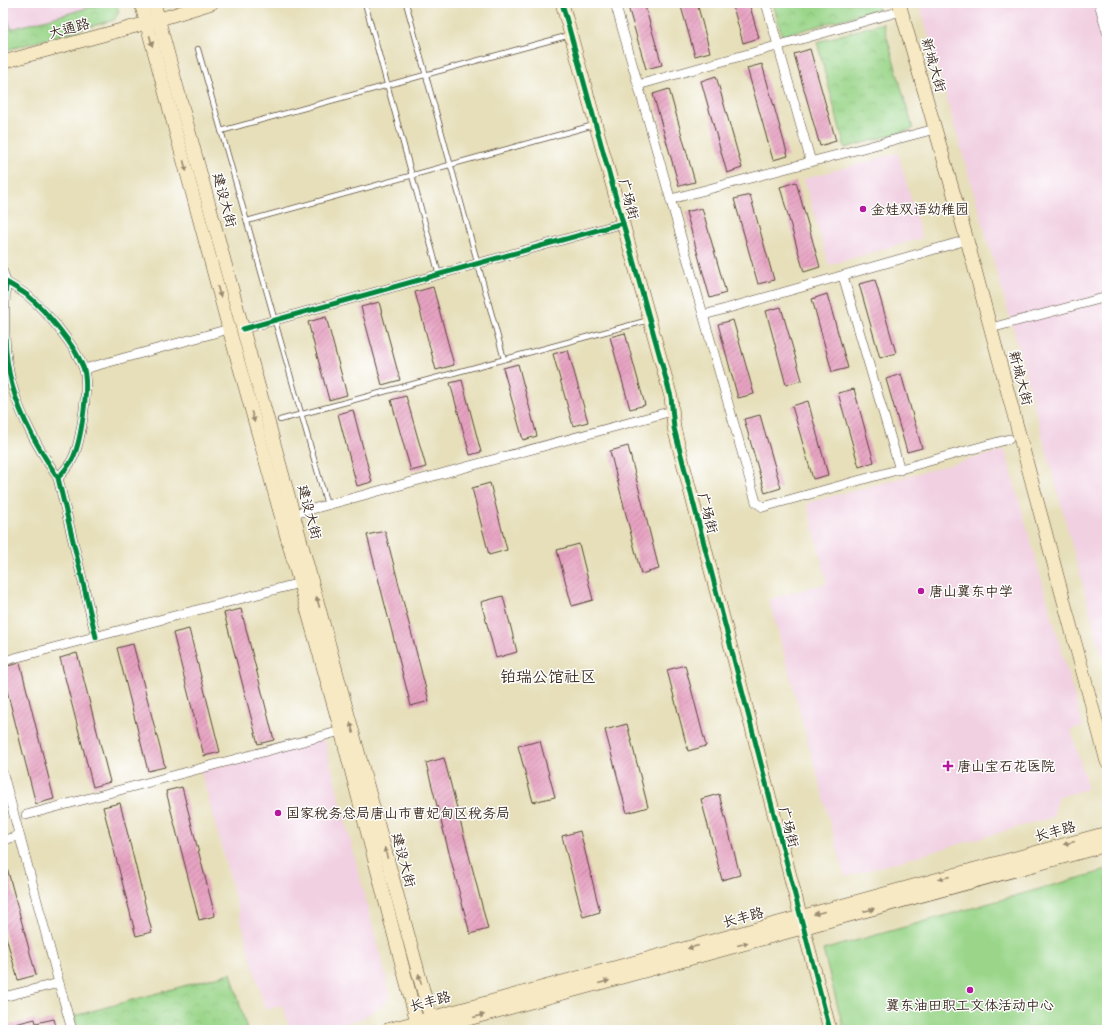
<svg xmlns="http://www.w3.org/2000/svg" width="1110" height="1033" viewBox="0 0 1110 1033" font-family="Delius,'LXGW WenKai TC',sans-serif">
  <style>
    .built { fill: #f1d0e2 }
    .park { fill: url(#park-crowns); stroke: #6a8054 }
    .garden { fill: #9ad589; stroke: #6a8054 }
    .building { fill: url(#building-hatch) }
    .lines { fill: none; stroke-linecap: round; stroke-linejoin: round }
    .lane-casing { stroke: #554535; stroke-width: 6 }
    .street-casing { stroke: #554535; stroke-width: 10 }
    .secondary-casing { stroke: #554535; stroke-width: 14 }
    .lane { stroke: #fff; stroke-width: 4.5 }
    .street { stroke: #fff; stroke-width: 9 }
    .secondary { stroke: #f7e9c3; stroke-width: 13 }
    .cycleway-casing { stroke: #fff; stroke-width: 8 }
    .cycleway { stroke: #00873e; stroke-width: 5 }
    .oneway { fill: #998a70 }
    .poi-dot { fill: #b5179e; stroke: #fff; stroke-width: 1.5 }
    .labels { text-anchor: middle; stroke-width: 3; stroke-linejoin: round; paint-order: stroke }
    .street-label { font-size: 14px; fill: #3b2a1e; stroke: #fff }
    .poi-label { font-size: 14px; fill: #3b2a1e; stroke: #fff; text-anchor: start }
    .quarter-label { font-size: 16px; fill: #3b2a1e; stroke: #fff }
  </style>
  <defs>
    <pattern id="park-crowns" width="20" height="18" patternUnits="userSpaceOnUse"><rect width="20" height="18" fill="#9ad589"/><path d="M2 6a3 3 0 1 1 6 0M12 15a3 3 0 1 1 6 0" fill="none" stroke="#86b776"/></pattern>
    <pattern id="building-hatch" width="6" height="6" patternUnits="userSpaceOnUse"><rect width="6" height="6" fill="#e7a3c2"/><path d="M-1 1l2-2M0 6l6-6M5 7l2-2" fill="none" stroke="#bc859d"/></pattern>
  </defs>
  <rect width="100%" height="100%" fill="#fff"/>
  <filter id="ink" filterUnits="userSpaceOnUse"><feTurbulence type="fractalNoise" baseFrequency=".025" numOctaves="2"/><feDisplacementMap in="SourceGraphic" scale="8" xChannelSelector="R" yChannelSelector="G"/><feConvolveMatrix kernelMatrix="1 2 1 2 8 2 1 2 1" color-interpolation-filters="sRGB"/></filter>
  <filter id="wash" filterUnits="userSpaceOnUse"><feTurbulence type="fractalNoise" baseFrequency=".012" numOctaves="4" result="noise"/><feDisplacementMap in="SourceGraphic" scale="16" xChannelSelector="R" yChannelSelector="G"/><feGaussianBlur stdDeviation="0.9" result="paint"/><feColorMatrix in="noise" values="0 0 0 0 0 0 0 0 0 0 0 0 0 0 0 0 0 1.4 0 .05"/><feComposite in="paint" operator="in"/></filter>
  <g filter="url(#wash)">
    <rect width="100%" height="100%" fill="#e6dfba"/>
    <g class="built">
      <polygon points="4,3 106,3 11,29"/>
      <polygon points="919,3 1107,3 1107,674 1015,335"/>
      <polygon points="898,153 922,238 829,265 804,179"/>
      <polygon points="1005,450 1083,727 1071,729 1088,789 1058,797 1053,817 845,877 769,599 827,583 807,503"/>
      <polygon points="324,739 390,993 387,1002 363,1018 320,1030 290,1030 283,1005 265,1010 201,771"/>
    </g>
    <g class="park">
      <polygon points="106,3 116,3 119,12 114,20 3,51 3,6 4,6 11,29"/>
      <polygon points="773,3 877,3 879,9 782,36"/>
      <polygon points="883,23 913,129 845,148 817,42"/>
      <polygon points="231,973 247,1030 77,1030 74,1016"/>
    </g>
    <polygon class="garden" points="1107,870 1107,1030 844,1030 823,950"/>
    <g id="blocks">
      <g class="building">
        <polygon points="627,3 644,3 662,65 646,69"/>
        <polygon points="680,3 697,3 710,52 695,56"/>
        <polygon points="732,3 749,3 759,38 743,43"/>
        <polygon points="810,49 836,141 820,146 794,54"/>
        <polygon points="762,64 788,156 773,160 747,68"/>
        <polygon points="716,76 742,168 727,173 701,81"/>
        <polygon points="669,89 695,182 679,186 653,94"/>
        <polygon points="796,182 820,267 804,272 780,187"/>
        <polygon points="750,195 774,280 758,284 734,199"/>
        <polygon points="702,208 726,293 710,298 686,212"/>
        <polygon points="875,280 896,353 880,358 859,284"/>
        <polygon points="433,287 454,365 436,370 415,292"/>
        <polygon points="827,294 848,368 832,372 812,299"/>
        <polygon points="379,302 400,380 382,385 361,307"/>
        <polygon points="781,307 802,380 786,385 766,311"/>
        <polygon points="326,317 347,395 329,400 308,322"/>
        <polygon points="733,320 754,394 738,398 718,324"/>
        <polygon points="625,333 645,405 630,409 610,337"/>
        <polygon points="568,350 588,422 573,426 553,354"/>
        <polygon points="518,364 537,436 523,440 503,368"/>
        <polygon points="901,374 922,448 907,452 886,379"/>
        <polygon points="462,380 481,452 470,455 450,383"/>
        <polygon points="854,389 874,462 859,467 838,393"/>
        <polygon points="406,396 426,467 411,471 391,400"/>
        <polygon points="808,401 828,475 813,479 792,406"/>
        <polygon points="353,410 372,482 357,486 338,414"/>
        <polygon points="760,415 781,488 765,493 744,419"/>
        <polygon points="628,446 659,569 641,574 610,451"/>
        <polygon points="490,483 507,550 489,555 472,488"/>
        <polygon points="385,531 429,701 411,706 367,535"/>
        <polygon points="579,544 593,600 572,606 557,550"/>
        <polygon points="503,596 517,652 496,658 481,602"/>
        <polygon points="241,609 274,740 258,744 224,613"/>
        <polygon points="189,629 220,752 204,756 173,633"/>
        <polygon points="133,644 165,767 148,771 117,648"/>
        <polygon points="77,653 110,782 93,787 60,658"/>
        <polygon points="20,663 54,799 36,804 3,675 3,667"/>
        <polygon points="685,665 706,746 688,751 667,670"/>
        <polygon points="627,724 648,807 627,813 605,730"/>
        <polygon points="540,741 555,797 533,802 518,746"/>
        <polygon points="444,758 488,929 470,934 426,763"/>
        <polygon points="182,787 215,916 199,920 166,791"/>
        <polygon points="719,794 740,875 722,880 701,799"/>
        <polygon points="120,803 152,932 136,936 103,807"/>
        <polygon points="580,831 600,912 583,917 562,836"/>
        <polygon points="6,864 36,975 18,980 3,926 3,865"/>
        <polygon points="35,1019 36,1023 54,1019 57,1030 8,1030 7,1026"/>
      </g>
    </g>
  </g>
  <g filter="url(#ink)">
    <use href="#blocks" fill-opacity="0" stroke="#554535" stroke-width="1"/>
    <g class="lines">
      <g class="lane-casing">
        <g id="lane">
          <polyline points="365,3 439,275"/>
          <polyline points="406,3 504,359"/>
          <polyline points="198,49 327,505"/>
          <polyline points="221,131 570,35"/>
          <polyline points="247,221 594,125"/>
          <polyline points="280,420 649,320"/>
          <polyline points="3,1025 4,1030"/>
        </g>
      </g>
      <g class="street-casing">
        <g id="street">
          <polyline points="615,3 756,502 763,507 1009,439"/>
          <polyline points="766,3 811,162"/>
          <polyline points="1099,3 1107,32"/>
          <polyline points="638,85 901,11"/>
          <polyline points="671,199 935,129"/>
          <polyline points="3,272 6,282"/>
          <polyline points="843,276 900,470"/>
          <polyline points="704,315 967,240"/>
          <polyline points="991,328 1107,297"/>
          <polyline points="243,329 623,223"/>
          <polyline points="84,369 229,329"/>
          <path d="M58,478C39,449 21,419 12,385C3,352 4,316 6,282C13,286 20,290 27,295C46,311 74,344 83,367C90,384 81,441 73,458C70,465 63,472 58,478L96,637"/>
          <polyline points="294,514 672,411"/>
          <polyline points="3,661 300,583"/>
          <polyline points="3,774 59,983 3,997"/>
          <polyline points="26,815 341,731"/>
          <polyline points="3,840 19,836"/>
          <polyline points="59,983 72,1030"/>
        </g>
      </g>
      <g class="secondary-casing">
        <g id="secondary">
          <polyline points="141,3 229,329 341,731 419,1030"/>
          <polyline points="154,3 434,1030"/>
          <polyline points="562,3 671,397 674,428 830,1030"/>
          <polyline points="899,3 967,240 1107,762"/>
          <polyline points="3,62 147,23 212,3"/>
          <polyline points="387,1030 1107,833"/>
          <polyline points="428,1030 1107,845"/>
        </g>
      </g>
      <use href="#lane" class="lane"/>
      <use href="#street" class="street"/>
      <use href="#secondary" class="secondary"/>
      <g class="cycleway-casing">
        <g id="cycleway">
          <polyline points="562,3 671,397 674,428 830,1030"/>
          <polyline points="243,329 623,223"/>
          <path d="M58,478C39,449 21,419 12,385C3,352 4,316 6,282C13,286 20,290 27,295C46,311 74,344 83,367C90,384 81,441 73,458C70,465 63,472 58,478L96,637"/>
        </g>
      </g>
      <use href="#cycleway" class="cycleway"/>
    </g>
    <defs><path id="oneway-solid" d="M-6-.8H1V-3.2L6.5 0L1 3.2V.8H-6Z"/></defs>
    <g class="oneway">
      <use href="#oneway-solid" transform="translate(151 41) rotate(75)"/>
      <use href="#oneway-solid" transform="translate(185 166) rotate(75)"/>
      <use href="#oneway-solid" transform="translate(219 292) rotate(75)"/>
      <use href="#oneway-solid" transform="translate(253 417) rotate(74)"/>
      <use href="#oneway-solid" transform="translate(318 602) rotate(-105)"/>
      <use href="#oneway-solid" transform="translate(352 728) rotate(-105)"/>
      <use href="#oneway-solid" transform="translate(1069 843) rotate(165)"/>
      <use href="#oneway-solid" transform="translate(386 853) rotate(-105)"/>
      <use href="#oneway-solid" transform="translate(944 878) rotate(165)"/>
      <use href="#oneway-solid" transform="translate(869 910) rotate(-15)"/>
      <use href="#oneway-solid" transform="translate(819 913) rotate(165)"/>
      <use href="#oneway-solid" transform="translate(743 944) rotate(-15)"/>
      <use href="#oneway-solid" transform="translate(693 947) rotate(165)"/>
      <use href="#oneway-solid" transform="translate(420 979) rotate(-105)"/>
      <use href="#oneway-solid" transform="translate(604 982) rotate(-15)"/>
      <use href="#oneway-solid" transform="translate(479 1016) rotate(-15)"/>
    </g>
  </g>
  <g class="poi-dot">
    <circle cx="863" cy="209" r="4"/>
    <circle cx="921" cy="591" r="4"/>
    <path d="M946 760h4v4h4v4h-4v4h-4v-4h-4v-4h4z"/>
    <circle cx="278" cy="813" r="4"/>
    <circle cx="970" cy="990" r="4"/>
  </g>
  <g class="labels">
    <g class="street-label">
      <text transform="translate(69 28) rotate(-15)" y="5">大通路</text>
      <text transform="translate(934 65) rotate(74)" y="5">新城大街</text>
      <text transform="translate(629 199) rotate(75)" y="5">广场街</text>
      <text transform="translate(225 200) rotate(75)" y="5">建设大街</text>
      <text transform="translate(1021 378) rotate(75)" y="5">新城大街</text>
      <text transform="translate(310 512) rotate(75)" y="5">建设大街</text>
      <text transform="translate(708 513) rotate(75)" y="5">广场街</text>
      <text transform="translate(789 827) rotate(75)" y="5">广场街</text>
      <text transform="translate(1055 831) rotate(-15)" y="5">长丰路</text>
      <text transform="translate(404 860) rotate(75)" y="5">建设大街</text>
      <text transform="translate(743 917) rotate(-15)" y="5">长丰路</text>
      <text transform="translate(430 1001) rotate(-15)" y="5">长丰路</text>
    </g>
    <g class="poi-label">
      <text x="871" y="214">金娃双语幼稚园</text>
      <text x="929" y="596">唐山冀东中学</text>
      <text x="957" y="771">唐山宝石花医院</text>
      <text x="286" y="818">国家税务总局唐山市曹妃甸区税务局</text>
      <text x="970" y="1010" text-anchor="middle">冀东油田职工文体活动中心</text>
    </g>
    <g class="quarter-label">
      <text x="548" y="682">铂瑞公馆社区</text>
    </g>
  </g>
  <rect width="1110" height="1033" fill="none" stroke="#fff" stroke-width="16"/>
</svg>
